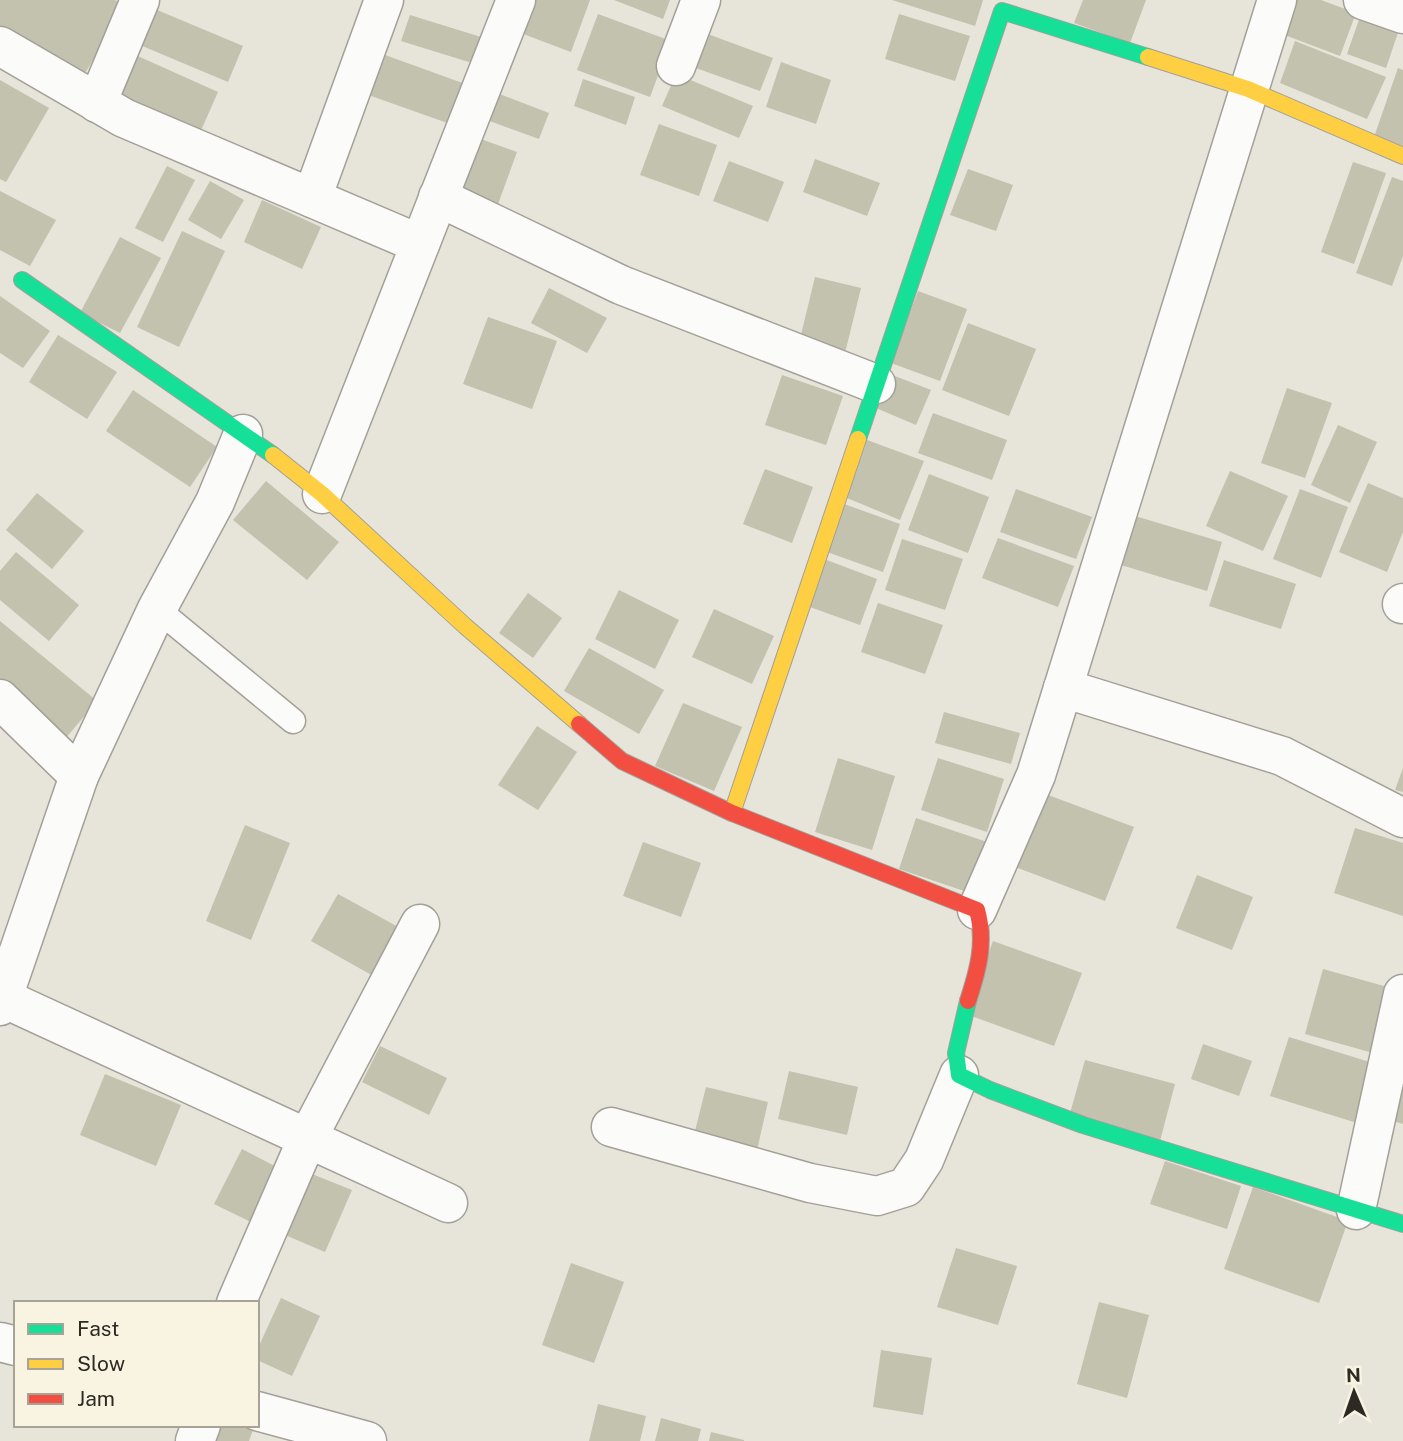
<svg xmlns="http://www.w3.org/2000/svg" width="1403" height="1441" viewBox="0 0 1403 1441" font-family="'Public Sans',sans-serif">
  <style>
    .building { fill: #c2c2ae }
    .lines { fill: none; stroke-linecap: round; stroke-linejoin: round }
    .lane-casing { stroke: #a2a099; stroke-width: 27 }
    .street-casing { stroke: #a2a099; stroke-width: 41 }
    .fast-casing { stroke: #a2a099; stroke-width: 18 }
    .slow-casing { stroke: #a2a099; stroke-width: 18 }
    .jam-casing { stroke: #a2a099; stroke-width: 18 }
    .lane { stroke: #fbfbf9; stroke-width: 24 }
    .street { stroke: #fbfbf9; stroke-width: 38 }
    .fast { stroke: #16e098; stroke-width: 16 }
    .slow { stroke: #ffcf43; stroke-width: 16 }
    .jam { stroke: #f24e42; stroke-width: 16 }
  </style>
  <rect width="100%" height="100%" fill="#e7e4da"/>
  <g class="building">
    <polygon points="0,0 115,0 125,6 78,85 0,38"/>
    <polygon points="529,0 590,0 571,52 518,32"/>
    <polygon points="614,0 670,0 663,19"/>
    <polygon points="892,0 983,0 975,26"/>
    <polygon points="1083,0 1146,0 1130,43 1074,23"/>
    <polygon points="1295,0 1321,0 1356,13 1340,56 1282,34"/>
    <polygon points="143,4 243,46 228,82 128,40"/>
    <polygon points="1362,11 1401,24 1386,68 1347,54"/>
    <polygon points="598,14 671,41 650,97 577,70"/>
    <polygon points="899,14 970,36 955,81 885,59"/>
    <polygon points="410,15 481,37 472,63 401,41"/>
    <polygon points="694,29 773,58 760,91 682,63"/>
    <polygon points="1295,41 1386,77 1367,119 1280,83"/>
    <polygon points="374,51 468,85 453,125 360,92"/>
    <polygon points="131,53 218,92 199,135 112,97"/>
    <polygon points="781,62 831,80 816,124 766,107"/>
    <polygon points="1398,68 1403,70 1403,146 1374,137"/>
    <polygon points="676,74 753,106 739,138 662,106"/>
    <polygon points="583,79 635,97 626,125 574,106"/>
    <polygon points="0,80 49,108 6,182 0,179"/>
    <polygon points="494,92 549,113 539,139 484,119"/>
    <polygon points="659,124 717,145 699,196 640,175"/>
    <polygon points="478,138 517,152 493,218 454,204"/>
    <polygon points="815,159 880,183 867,216 803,192"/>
    <polygon points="729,161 784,182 768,222 713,201"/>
    <polygon points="1353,162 1386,173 1354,264 1321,252"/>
    <polygon points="167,166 195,180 163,242 135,228"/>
    <polygon points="968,169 1013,185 996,231 950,215"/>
    <polygon points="1392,177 1403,181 1403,256 1392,286 1356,273"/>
    <polygon points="210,181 244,200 221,239 188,220"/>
    <polygon points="0,191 56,220 30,266 0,250"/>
    <polygon points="262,200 321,227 302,269 244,242"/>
    <polygon points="182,231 225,251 179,347 137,327"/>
    <polygon points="120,237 161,258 120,333 80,313"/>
    <polygon points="815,277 861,288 844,357 798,347"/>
    <polygon points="549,288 607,318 587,353 531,323"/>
    <polygon points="918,291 967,309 940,381 891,363"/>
    <polygon points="0,296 50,331 23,368 0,353"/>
    <polygon points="488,317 557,341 532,409 463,384"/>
    <polygon points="968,323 1036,349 1009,416 942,390"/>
    <polygon points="58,335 117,372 87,419 29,382"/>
    <polygon points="887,373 931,390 916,425 876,408"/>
    <polygon points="782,375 843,396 826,445 765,425"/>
    <polygon points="1287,388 1332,403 1305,478 1261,463"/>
    <polygon points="133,390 217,447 190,487 106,431"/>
    <polygon points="933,413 1007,440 992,480 918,453"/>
    <polygon points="1338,425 1377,442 1350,503 1311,485"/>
    <polygon points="867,440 924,461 900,520 847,498"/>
    <polygon points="765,469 813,487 792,543 743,524"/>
    <polygon points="1230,471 1288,496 1263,551 1206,526"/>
    <polygon points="929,474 989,497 968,553 908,530"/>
    <polygon points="266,481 339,542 307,580 233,520"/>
    <polygon points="1368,483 1403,498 1403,532 1387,572 1339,552"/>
    <polygon points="1016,489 1092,517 1076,559 1000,532"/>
    <polygon points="1300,489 1348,507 1321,578 1273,559"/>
    <polygon points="37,493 84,531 52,569 6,530"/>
    <polygon points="844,504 900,524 883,572 827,552"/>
    <polygon points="1125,513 1222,542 1207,591 1111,562"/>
    <polygon points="998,538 1074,566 1058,607 982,578"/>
    <polygon points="902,539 963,559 945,610 885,590"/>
    <polygon points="16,552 79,605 49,641 0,600 0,571"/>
    <polygon points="824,559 877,579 860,625 807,606"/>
    <polygon points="1224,560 1296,584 1281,629 1209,606"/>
    <polygon points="619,590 679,620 655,669 595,639"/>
    <polygon points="528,593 562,618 533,658 499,633"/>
    <polygon points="878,603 943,625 925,674 861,652"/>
    <polygon points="714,609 774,636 752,684 692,657"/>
    <polygon points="0,621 97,701 65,739 0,686"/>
    <polygon points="589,648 664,690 639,734 564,691"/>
    <polygon points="683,703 742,727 714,791 655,766"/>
    <polygon points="944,712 1020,733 1011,764 935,743"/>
    <polygon points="537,726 577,752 538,810 498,785"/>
    <polygon points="838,758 895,776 872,850 815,832"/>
    <polygon points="938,758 1004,779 987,832 921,810"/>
    <polygon points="1403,768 1403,792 1395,790"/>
    <polygon points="1040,792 1134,827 1105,901 1013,866"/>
    <polygon points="916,818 987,842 970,893 899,869"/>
    <polygon points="245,825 290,843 251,940 206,921"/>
    <polygon points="1355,828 1403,843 1403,916 1334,893"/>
    <polygon points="643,842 701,863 681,917 623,896"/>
    <polygon points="1197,875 1253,897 1232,950 1176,928"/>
    <polygon points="338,894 402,929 375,977 311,941"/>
    <polygon points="993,941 1082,973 1054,1046 966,1014"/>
    <polygon points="1323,969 1391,988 1373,1053 1305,1034"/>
    <polygon points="1289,1037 1376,1064 1357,1123 1270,1096"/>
    <polygon points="1203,1044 1252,1061 1239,1096 1191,1079"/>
    <polygon points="380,1046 447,1078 429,1115 362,1082"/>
    <polygon points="1085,1060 1175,1084 1160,1141 1069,1117"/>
    <polygon points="1403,1065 1403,1124 1379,1117"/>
    <polygon points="789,1071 858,1087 847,1135 778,1119"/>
    <polygon points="105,1074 181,1105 156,1166 80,1135"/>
    <polygon points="706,1087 768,1102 755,1159 692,1143"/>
    <polygon points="242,1149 290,1174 263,1228 214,1204"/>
    <polygon points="1165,1161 1241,1186 1227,1229 1150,1204"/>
    <polygon points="297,1168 352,1190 325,1252 271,1229"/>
    <polygon points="1253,1187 1348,1221 1319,1303 1224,1269"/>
    <polygon points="956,1248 1017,1266 998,1325 937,1307"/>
    <polygon points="571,1263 624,1282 594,1363 542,1345"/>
    <polygon points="281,1298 320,1316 292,1376 257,1360 257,1350"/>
    <polygon points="1099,1302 1149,1315 1127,1398 1077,1384"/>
    <polygon points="881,1350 932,1358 923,1415 873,1407"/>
    <polygon points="598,1404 646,1416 640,1441 589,1441"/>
    <polygon points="661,1418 701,1429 698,1441 655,1441"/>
    <polygon points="210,1425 247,1425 254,1427 249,1441 205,1441"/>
    <polygon points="711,1432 744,1440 744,1441 709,1441"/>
  </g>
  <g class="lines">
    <g class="lane-casing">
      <polyline id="lane" points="157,609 293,721"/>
    </g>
    <g class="street-casing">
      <g id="street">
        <polyline points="1363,0 1403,14"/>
        <polyline points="0,46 124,118 420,244"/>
        <polyline points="676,66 701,0"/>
        <polyline points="97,103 140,0"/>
        <polyline points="438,197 621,285 876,384"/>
        <polyline points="312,198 384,0"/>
        <polyline points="322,494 516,0"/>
        <polyline points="1402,604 1403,603"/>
        <polyline points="1063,688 1282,756 1403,818"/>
        <polyline points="0,699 79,776"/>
        <polyline points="977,910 1036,775 1277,0"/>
        <polyline points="3,998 448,1203"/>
        <polyline points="0,1006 79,776 157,609 215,502 243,434"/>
        <polyline points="611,1127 810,1183 877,1196 906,1187 924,1160 959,1075"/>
        <polyline points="1356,1210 1403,994"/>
        <polyline points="236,1303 308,1137 420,924"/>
        <polyline points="0,1342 16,1346"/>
        <polyline points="257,1411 367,1441"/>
        <polyline points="195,1441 201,1425"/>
      </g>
    </g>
    <g class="fast-casing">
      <g id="fast">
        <polyline points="22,280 273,455"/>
        <polyline points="858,439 1002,11 1148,57"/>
        <polyline points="968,1001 956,1053 959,1075 990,1090 1083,1125 1403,1224"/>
      </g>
    </g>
    <g class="slow-casing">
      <g id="slow">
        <polyline points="1148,57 1248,89 1403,156"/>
        <polyline points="273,455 322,494 465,626 579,724"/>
        <polyline points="732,813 858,439"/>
      </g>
    </g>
    <g class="jam-casing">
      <path id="jam" d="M579,724L622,761L732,813L977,910C986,942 978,970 968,1001"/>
    </g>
    <use href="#lane" class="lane"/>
    <use href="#street" class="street"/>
    <use href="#fast" class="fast"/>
    <use href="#slow" class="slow"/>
    <use href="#jam" class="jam"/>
  </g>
  <rect x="14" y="1301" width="245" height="126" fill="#f9f4e2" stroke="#a7a396" stroke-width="2"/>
  <rect x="28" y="1324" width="35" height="10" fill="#16e098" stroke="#a7a396" stroke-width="2"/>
  <text x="77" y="1336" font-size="21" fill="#2c2a23">Fast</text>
  <rect x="28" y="1359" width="35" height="10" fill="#ffcf43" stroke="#a7a396" stroke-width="2"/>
  <text x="77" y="1371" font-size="21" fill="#2c2a23">Slow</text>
  <rect x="28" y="1394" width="35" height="10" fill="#f24e42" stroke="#a7a396" stroke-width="2"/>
  <text x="77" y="1406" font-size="21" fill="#2c2a23">Jam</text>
  <g transform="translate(1354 1392) rotate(358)" stroke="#f9f4e2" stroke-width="5" paint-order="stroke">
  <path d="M0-5L12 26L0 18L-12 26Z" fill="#2c2a23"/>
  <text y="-10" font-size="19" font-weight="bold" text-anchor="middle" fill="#2c2a23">N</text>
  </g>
</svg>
